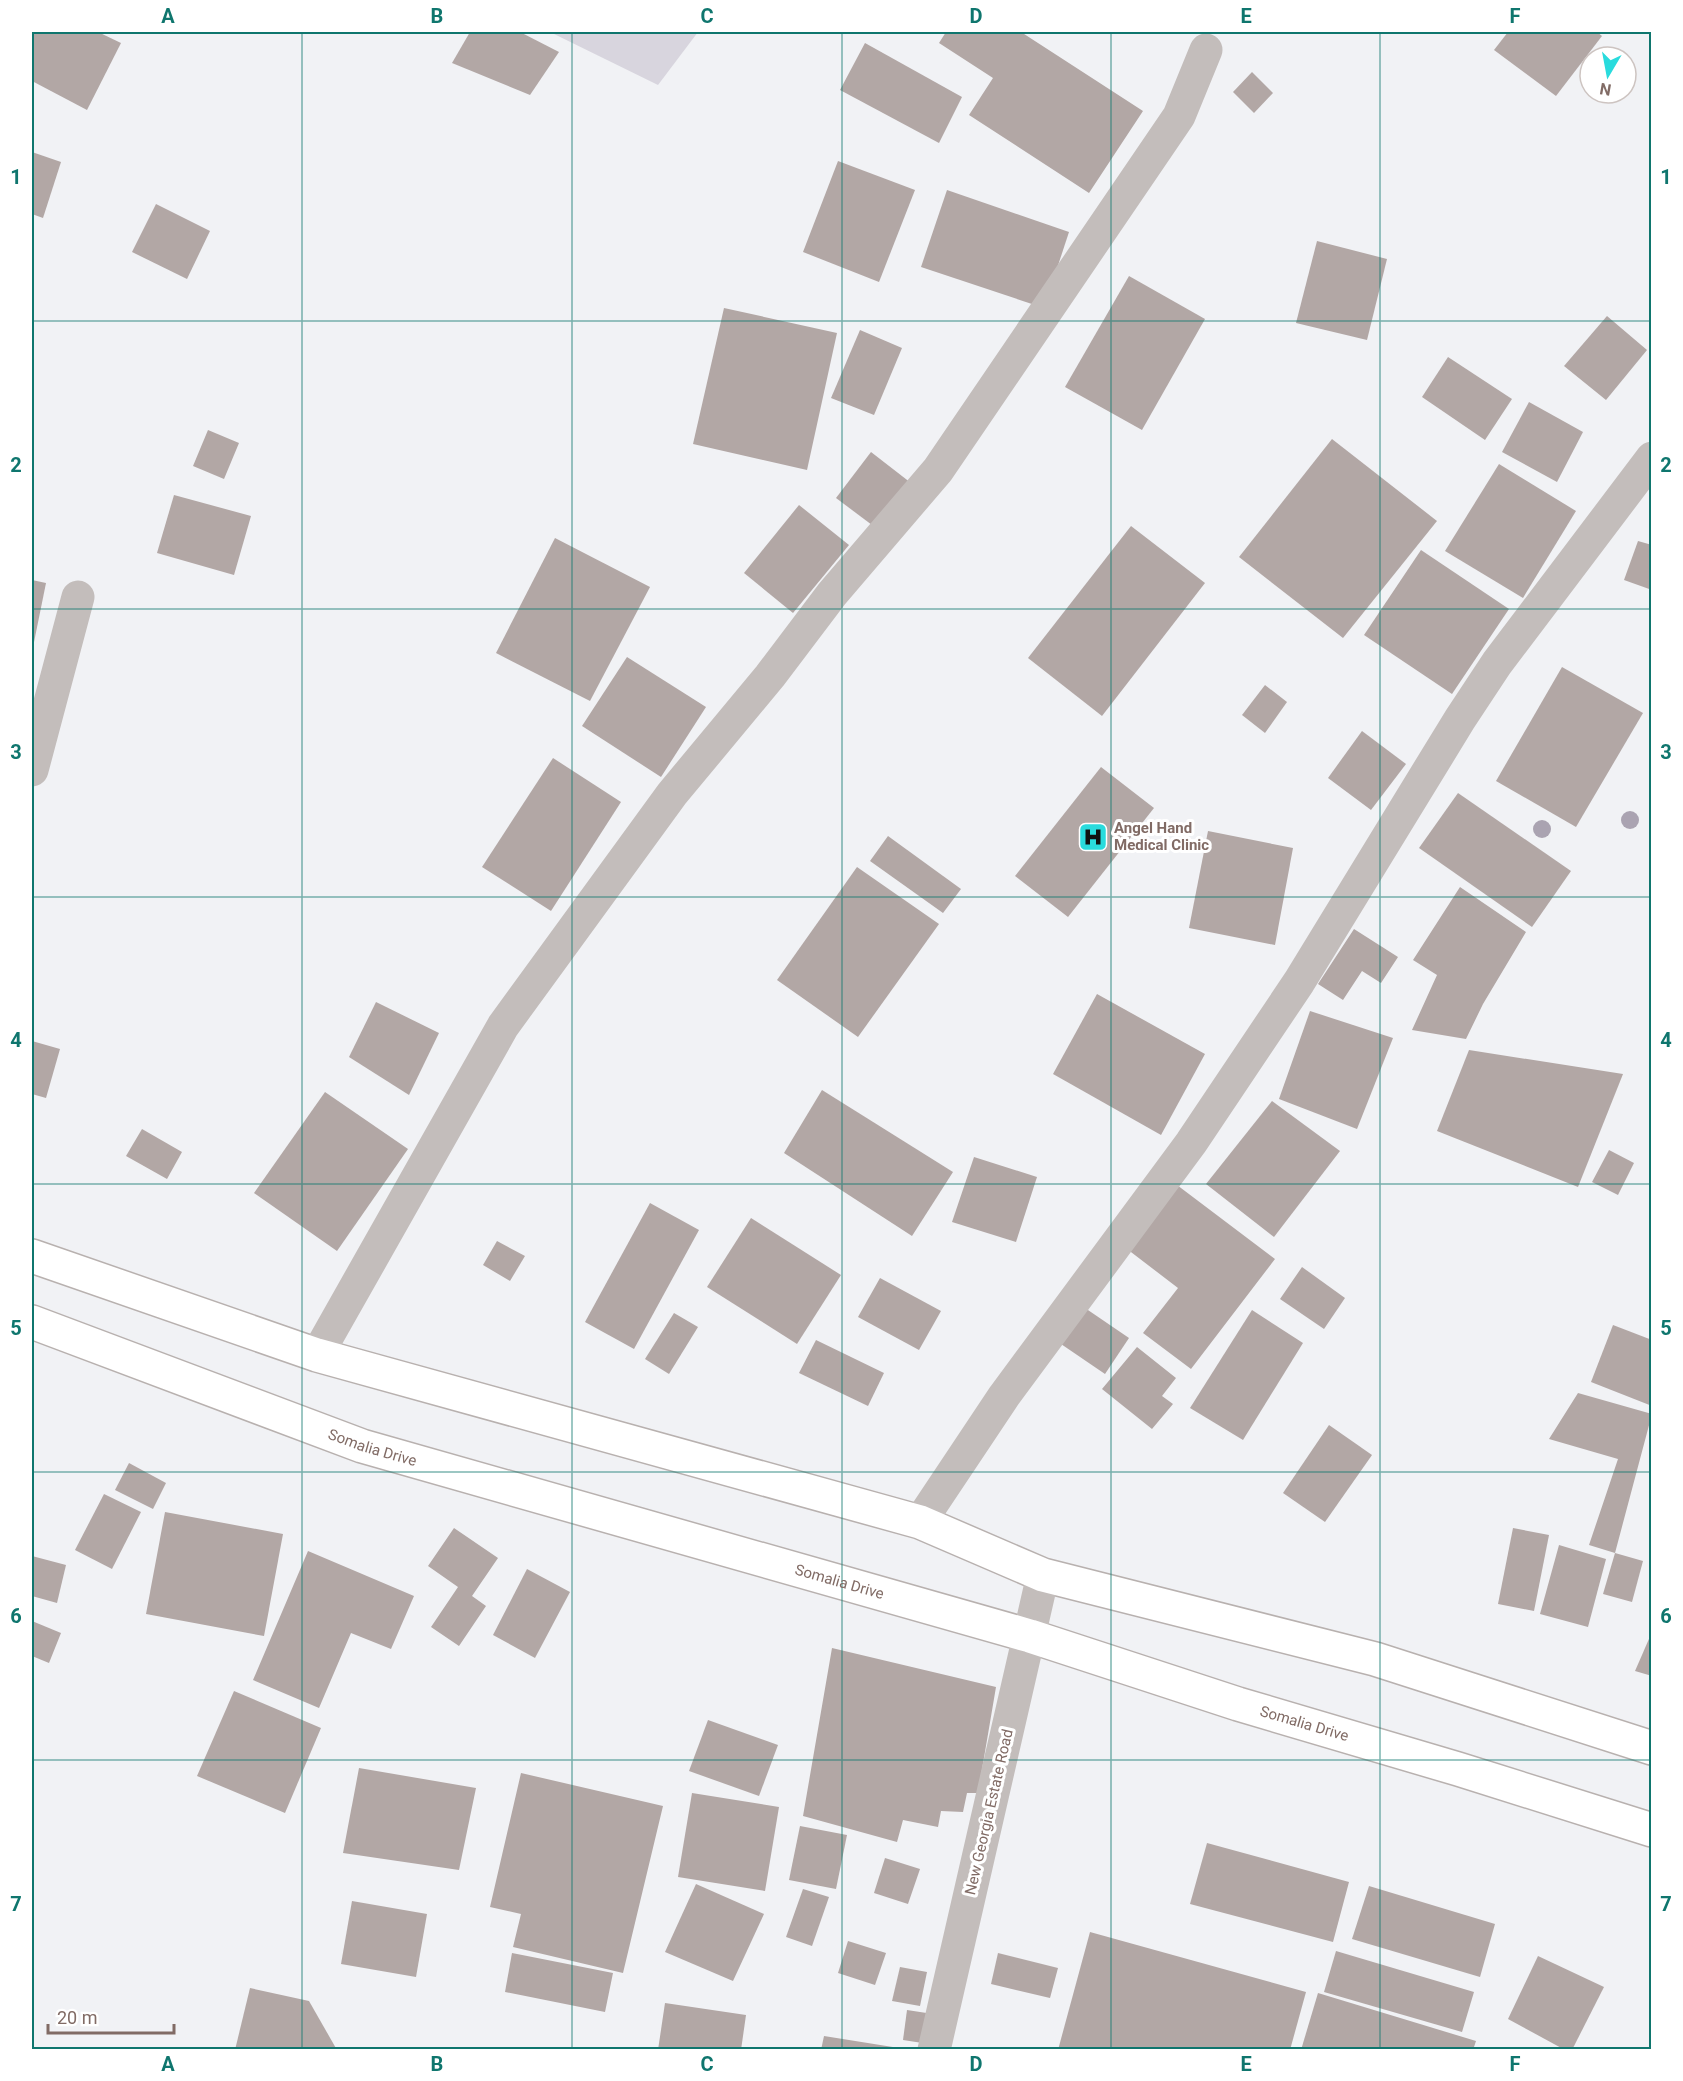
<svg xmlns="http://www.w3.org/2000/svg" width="1683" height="2081" viewBox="0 0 1683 2081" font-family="Roboto,sans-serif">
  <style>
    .green { fill: #d8d5de }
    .building { fill: #b2a7a5 }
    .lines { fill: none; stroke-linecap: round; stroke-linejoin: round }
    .primary-casing { stroke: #b8b1af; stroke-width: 36 }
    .minor { stroke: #c3bdbb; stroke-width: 33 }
    .primary { stroke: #fff; stroke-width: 33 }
    .tree { fill: #aaa3b1 }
    .grid { fill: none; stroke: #0f766e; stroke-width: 1.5; stroke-opacity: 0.55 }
    .labels { text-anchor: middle; stroke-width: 6; stroke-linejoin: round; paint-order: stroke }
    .poi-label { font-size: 15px; font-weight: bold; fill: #816b65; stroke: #fff; text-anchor: start }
    .street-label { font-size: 15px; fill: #816b65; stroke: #fff }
    .neatline { fill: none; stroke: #0f766e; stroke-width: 2 }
    .grid-label { font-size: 20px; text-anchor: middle; font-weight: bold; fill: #0f766e }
  </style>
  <rect width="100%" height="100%" fill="#f1f2f5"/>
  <polygon class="green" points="550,32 698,32 658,85"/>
  <g class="building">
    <polygon points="32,32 98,32 121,43 87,110 32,81"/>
    <polygon points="470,32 520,32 559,52 530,95 452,63"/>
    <polygon points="946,32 1021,32 1143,111 1089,193 969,115 993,78 939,43"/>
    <polygon points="1508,32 1597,32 1602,36 1556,96 1494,50"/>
    <polygon points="865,43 962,97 939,143 840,90"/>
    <polygon points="1252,72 1273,93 1254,113 1233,92"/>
    <polygon points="32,152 61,162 43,218 32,214"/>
    <polygon points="838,161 915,190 879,282 803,252"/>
    <polygon points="947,190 1069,232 1044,308 921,267"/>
    <polygon points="156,204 210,231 187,279 132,252"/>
    <polygon points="1317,241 1387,259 1367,340 1296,323"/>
    <polygon points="1129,276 1205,319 1142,430 1065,387"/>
    <polygon points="724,308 837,333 807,470 693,444"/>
    <polygon points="1607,316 1647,350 1606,400 1564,366"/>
    <polygon points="860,330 902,348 874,415 831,398"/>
    <polygon points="1448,357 1512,399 1485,440 1422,397"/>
    <polygon points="1529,402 1583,432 1557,482 1502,452"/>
    <polygon points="208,430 239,443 224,479 193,466"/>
    <polygon points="1332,439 1437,521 1343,638 1239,557"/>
    <polygon points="871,452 911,483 876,528 836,498"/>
    <polygon points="1499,464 1576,511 1523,598 1445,551"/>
    <polygon points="174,495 251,516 234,575 157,553"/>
    <polygon points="799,505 849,545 793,613 744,573"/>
    <polygon points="1131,526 1205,583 1102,716 1028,658"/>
    <polygon points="555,538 650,587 590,701 496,653"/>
    <polygon points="1638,541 1652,545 1652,590 1624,580"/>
    <polygon points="1421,550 1509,609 1452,694 1364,635"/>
    <polygon points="32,580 46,583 33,647 32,647"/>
    <polygon points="627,657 706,707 661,777 582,726"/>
    <polygon points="1562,667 1643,713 1576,827 1496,781"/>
    <polygon points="1265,685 1287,702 1265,733 1242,715"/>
    <polygon points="1362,731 1406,764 1371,810 1328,778"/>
    <polygon points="553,758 621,802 551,911 482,867"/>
    <polygon points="1101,767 1154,808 1068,917 1015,876"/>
    <polygon points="1458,793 1571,871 1532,927 1419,848"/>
    <polygon points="1208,831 1293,848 1275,945 1189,928"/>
    <polygon points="888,836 961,889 943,913 870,861"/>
    <polygon points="857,867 939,924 858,1037 777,980"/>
    <polygon points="1460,887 1526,932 1483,1004 1466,1039 1412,1030 1437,975 1413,960"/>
    <polygon points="1354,929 1398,957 1381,983 1362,971 1343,1000 1318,984"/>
    <polygon points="1097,994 1205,1054 1161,1135 1053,1074"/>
    <polygon points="376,1002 439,1033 409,1095 349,1057"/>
    <polygon points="1310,1011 1393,1038 1357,1129 1279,1099"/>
    <polygon points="32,1041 60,1049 46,1098 32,1094"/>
    <polygon points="1469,1050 1623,1074 1578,1187 1437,1131"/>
    <polygon points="822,1090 953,1172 912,1236 784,1153"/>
    <polygon points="325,1092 408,1149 337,1251 254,1193"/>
    <polygon points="1272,1101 1340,1151 1274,1237 1206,1184"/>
    <polygon points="142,1129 182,1152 167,1179 126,1156"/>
    <polygon points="1609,1150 1634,1163 1618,1195 1592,1182"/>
    <polygon points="974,1157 1037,1177 1016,1242 952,1222"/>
    <polygon points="1177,1185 1275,1259 1191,1369 1143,1333 1178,1288 1127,1249"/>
    <polygon points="650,1203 699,1230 634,1349 585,1322"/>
    <polygon points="751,1218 841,1275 797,1344 707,1287"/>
    <polygon points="497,1241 525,1256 510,1281 483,1265"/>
    <polygon points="1302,1267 1345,1298 1324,1329 1280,1299"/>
    <polygon points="880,1278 941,1311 919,1350 858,1317"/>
    <polygon points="1085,1308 1129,1338 1105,1374 1061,1344"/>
    <polygon points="1252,1310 1303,1343 1243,1440 1190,1408"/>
    <polygon points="674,1313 698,1327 669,1374 645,1359"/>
    <polygon points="1613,1325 1652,1340 1652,1406 1591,1382"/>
    <polygon points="816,1340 884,1373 868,1406 799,1373"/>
    <polygon points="1137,1347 1176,1378 1162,1396 1173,1404 1152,1429 1102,1389"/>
    <polygon points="1578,1393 1652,1414 1615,1553 1589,1545 1618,1459 1549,1439"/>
    <polygon points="1329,1425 1372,1455 1325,1522 1283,1493"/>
    <polygon points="129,1463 166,1483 153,1509 115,1490"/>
    <polygon points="104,1494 141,1512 112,1569 75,1550"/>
    <polygon points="165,1512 283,1534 264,1636 146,1614"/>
    <polygon points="454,1528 498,1558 472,1596 486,1606 459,1646 431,1627 458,1587 428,1566"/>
    <polygon points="1513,1528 1549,1535 1534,1611 1498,1604"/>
    <polygon points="1559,1545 1606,1559 1588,1627 1540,1614"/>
    <polygon points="308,1551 414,1596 391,1649 351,1633 319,1708 253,1680"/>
    <polygon points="1615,1553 1643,1561 1632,1602 1603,1594"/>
    <polygon points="32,1556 66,1565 57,1603 32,1596"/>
    <polygon points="527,1569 570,1592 535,1658 493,1635"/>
    <polygon points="32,1621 61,1633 49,1663 32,1656"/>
    <polygon points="1652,1632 1652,1676 1635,1671"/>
    <polygon points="832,1648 996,1687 978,1793 967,1793 963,1812 941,1811 938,1827 903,1820 897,1842 803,1816"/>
    <polygon points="234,1691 321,1728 285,1813 197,1776"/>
    <polygon points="708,1720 778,1745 759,1796 689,1771"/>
    <polygon points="359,1768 476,1788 459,1870 343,1853"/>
    <polygon points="521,1773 663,1806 623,1973 513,1947 521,1914 490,1907"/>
    <polygon points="692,1793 779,1807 765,1891 678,1877"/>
    <polygon points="800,1826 847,1835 836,1889 789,1880"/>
    <polygon points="1207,1843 1349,1882 1333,1942 1190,1904"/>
    <polygon points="885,1858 920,1869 908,1904 874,1893"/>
    <polygon points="696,1884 764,1914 733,1981 665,1952"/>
    <polygon points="1369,1886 1495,1924 1480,1977 1352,1939"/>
    <polygon points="803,1889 829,1897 812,1946 786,1937"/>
    <polygon points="352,1901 427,1914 416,1977 341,1964"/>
    <polygon points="1090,1932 1306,1992 1290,2050 1058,2050"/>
    <polygon points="848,1941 886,1953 875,1985 838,1973"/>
    <polygon points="1336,1951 1474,1992 1462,2032 1324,1992"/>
    <polygon points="512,1953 613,1973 605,2012 505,1992"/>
    <polygon points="998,1953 1058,1968 1050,1998 991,1984"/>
    <polygon points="1538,1956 1604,1987 1572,2050 1565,2050 1508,2019"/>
    <polygon points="900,1967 927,1972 920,2006 892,2001"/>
    <polygon points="250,1988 309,2001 337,2050 235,2050"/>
    <polygon points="1318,1993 1476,2041 1473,2050 1301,2050"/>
    <polygon points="665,2003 746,2015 741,2050 658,2050"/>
    <polygon points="907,2010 933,2014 929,2044 903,2040"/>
    <polygon points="824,2036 899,2048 899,2050 821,2050"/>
  </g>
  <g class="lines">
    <g class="primary-casing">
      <g id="primary">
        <polyline points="32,1256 317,1355 920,1522 1043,1575 1375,1659 1652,1748"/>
        <path id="s1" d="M32,1322L362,1446L1030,1636L1238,1704L1458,1769L1652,1830"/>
      </g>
    </g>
    <g class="minor">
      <polyline points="32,770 78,597"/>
      <polyline points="317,1355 503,1026 672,794 770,676 832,594 938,470 1179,116 1206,50"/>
      <polyline points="920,1522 1004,1396 1191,1143 1299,982 1460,719 1497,663 1652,458"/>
      <polyline points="934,2050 1043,1575"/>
    </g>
    <use href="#primary" class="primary"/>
  </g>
  <g class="tree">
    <circle cx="1630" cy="820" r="9"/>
    <circle cx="1542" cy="829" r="9"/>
  </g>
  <path class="grid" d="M302,32V2050M572,32V2050M842,32V2050M1111,32V2050M1380,32V2050M32,321H1652M32,609H1652M32,897H1652M32,1184H1652M32,1472H1652M32,1760H1652"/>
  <defs>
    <g id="hospital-square" transform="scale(1.5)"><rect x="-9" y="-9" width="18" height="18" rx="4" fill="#29dbdd" stroke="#fff"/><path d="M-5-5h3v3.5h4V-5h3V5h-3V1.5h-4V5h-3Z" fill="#111"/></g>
  </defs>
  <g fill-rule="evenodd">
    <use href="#hospital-square" x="1093" y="837"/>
  </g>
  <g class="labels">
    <g class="poi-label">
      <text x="1114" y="833">Angel Hand<tspan x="1114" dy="17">Medical Clinic</tspan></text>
    </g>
    <g class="street-label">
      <text dy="5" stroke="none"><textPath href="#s1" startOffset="363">Somalia Drive</textPath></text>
      <text dy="5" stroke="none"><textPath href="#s1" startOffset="849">Somalia Drive</textPath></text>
      <text dy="5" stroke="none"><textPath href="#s1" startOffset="1335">Somalia Drive</textPath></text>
      <text transform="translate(989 1812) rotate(-77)" y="5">New Georgia Estate Road</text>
    </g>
  </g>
  <rect width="1683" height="2081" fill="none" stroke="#ffffff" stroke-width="66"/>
  <g transform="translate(1608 75) rotate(190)"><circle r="28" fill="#ffffff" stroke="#cdc4c1" stroke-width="1.5"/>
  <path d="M0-4.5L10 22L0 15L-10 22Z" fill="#29dbdd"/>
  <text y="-9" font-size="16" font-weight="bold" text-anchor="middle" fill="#816b65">N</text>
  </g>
  <path d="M48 2024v9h126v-9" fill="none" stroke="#816b65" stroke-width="3"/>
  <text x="57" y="2024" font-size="18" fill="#816b65" stroke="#ffffff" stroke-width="4.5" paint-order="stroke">20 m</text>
  <rect x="33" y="33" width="1617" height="2015" class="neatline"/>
  <g class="grid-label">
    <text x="168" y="23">A</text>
    <text x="437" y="23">B</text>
    <text x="707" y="23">C</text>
    <text x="976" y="23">D</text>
    <text x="1246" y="23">E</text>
    <text x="1515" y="23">F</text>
    <text x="16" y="184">1</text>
    <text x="1666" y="184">1</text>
    <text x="16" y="472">2</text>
    <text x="1666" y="472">2</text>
    <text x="16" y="759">3</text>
    <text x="1666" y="759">3</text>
    <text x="16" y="1047">4</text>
    <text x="1666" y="1047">4</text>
    <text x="16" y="1335">5</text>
    <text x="1666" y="1335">5</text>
    <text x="16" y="1623">6</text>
    <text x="1666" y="1623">6</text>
    <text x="16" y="1911">7</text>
    <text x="1666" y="1911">7</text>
    <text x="168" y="2071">A</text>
    <text x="437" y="2071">B</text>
    <text x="707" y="2071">C</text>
    <text x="976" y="2071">D</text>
    <text x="1246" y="2071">E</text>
    <text x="1515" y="2071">F</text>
  </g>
</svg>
